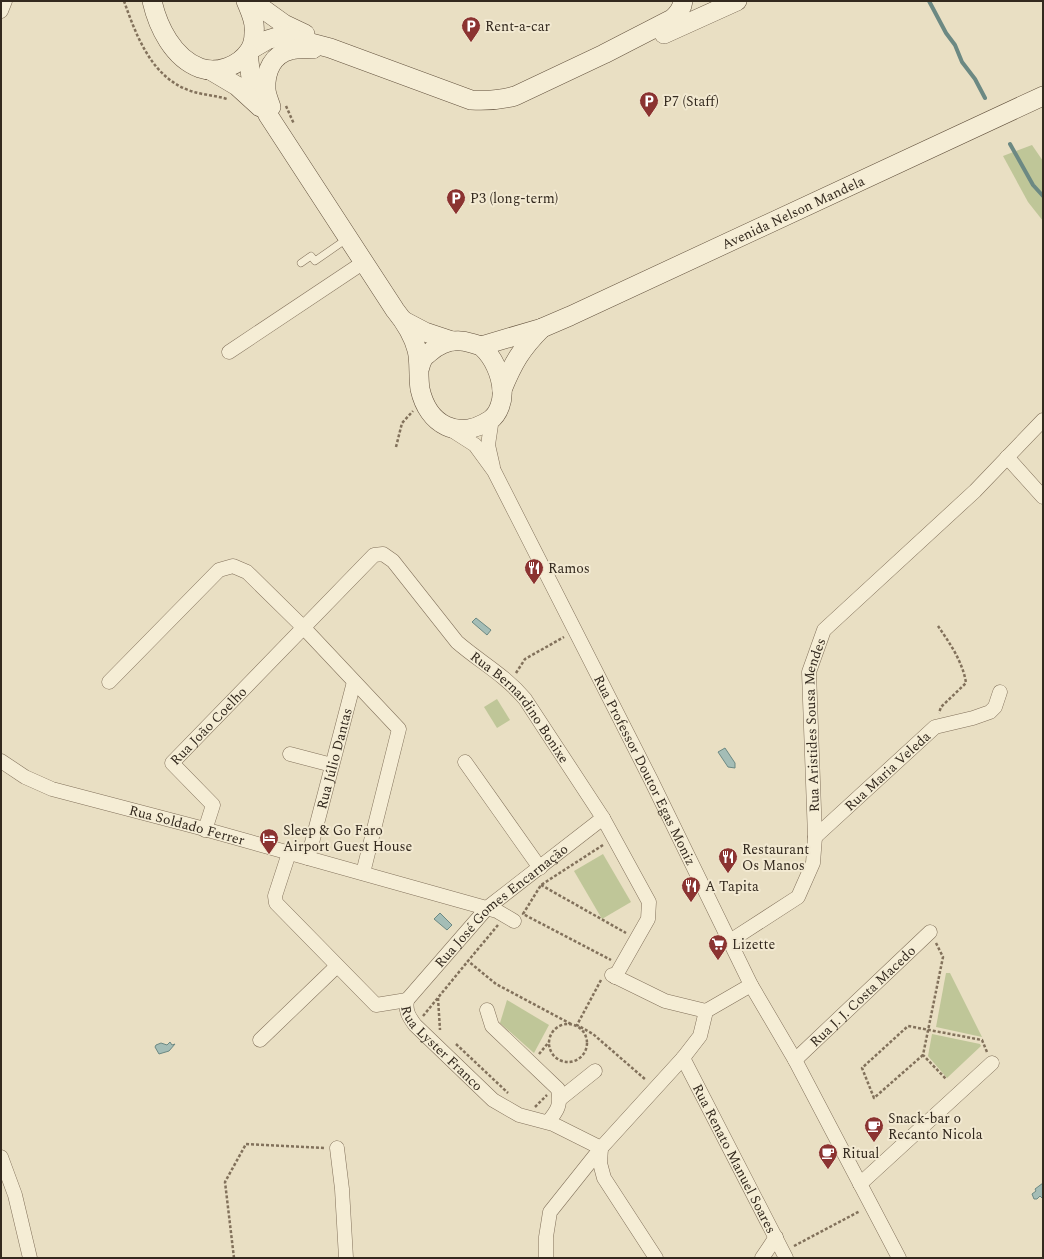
<svg xmlns="http://www.w3.org/2000/svg" width="1044" height="1259" viewBox="0 0 1044 1259" font-family="Spectral,serif">
  <style>
    .green { fill: #bfc698 }
    .water { fill: #a4bdb6; stroke: #6c8983 }
    .lines { fill: none; stroke-linecap: round; stroke-linejoin: round }
    .stream { stroke: #6c8983; stroke-width: 4 }
    .lane-casing { stroke: #82715b; stroke-width: 8 }
    .street-casing { stroke: #82715b; stroke-width: 15 }
    .secondary-casing { stroke: #63523e; stroke-width: 20 }
    .path { stroke: #82715b; stroke-width: 2.5; stroke-dasharray: 3 2; stroke-linecap: butt }
    .lane { stroke: #f5edd5; stroke-width: 7 }
    .street { stroke: #f5edd5; stroke-width: 14 }
    .secondary { stroke: #f5edd5; stroke-width: 19 }
    .labels { text-anchor: middle; stroke-width: 4; stroke-linejoin: round; paint-order: stroke }
    .poi-label { font-size: 14px; fill: #33291e; stroke: #f2e9d1; text-anchor: start }
    .street-label { font-size: 14px; fill: #33291e; stroke: #f2e9d1 }
  </style>
  <rect width="100%" height="100%" fill="#e9dfc3"/>
  <g class="green">
    <polygon points="1032,145 1043,161 1043,221 1028,202 1003,156"/>
    <polygon points="497,699 510,720 497,728 484,707"/>
    <polygon points="603,854 631,902 602,919 574,871"/>
    <polygon points="946,973 950,973 982,1037 936,1027"/>
    <polygon points="507,1000 549,1025 534,1053 500,1023"/>
    <polygon points="932,1034 980,1044 981,1046 947,1078 928,1056"/>
  </g>
  <g class="water">
    <polygon points="476,618 491,630 487,635 472,622"/>
    <polygon points="725,748 735,763 735,768 728,767 718,752"/>
    <polygon points="440,913 452,925 447,930 434,919"/>
    <polygon points="170,1042 172,1045 175,1044 169,1051 159,1054 155,1047 156,1045 161,1043 167,1045"/>
    <polygon points="1043,1183 1043,1197 1042,1198 1040,1196 1037,1199 1034,1199 1032,1194 1036,1191 1035,1189"/>
  </g>
  <g class="lines">
    <g class="stream">
      <polyline points="929,1 946,33 955,45 962,62 975,79 985,98"/>
      <polyline points="1010,144 1033,185 1043,196"/>
    </g>
    <g class="lane-casing">
      <polyline id="lane" points="301,263 311,256 315,261 348,238"/>
    </g>
    <g class="street-casing">
      <g id="street">
        <polyline points="1,11 5,1"/>
        <polyline points="229,352 364,262"/>
        <polyline points="492,418 488,445 493,467"/>
        <path id="s1" d="M450,429L475,445L494,471L651,780L751,985L795,1060L899,1258"/>
        <polyline points="1007,457 1043,497"/>
        <polyline points="109,682 219,570 233,566 247,572 304,628 399,729 363,873"/>
        <polyline points="290,754 332,765"/>
        <path id="s2" d="M1,761L25,777L52,789L197,827L497,911L514,921"/>
        <polyline points="465,762 540,868"/>
        <path id="s3" d="M205,830L213,805L172,763L374,555L383,554L393,561L457,642C480,662 505,675 525,699L603,818L649,902L648,919L615,977"/>
        <path id="s4" d="M815,837L935,727L973,718L990,712L995,707L1000,692"/>
        <polyline points="289,853 275,896 276,903 376,1005 407,1000"/>
        <path id="s5" d="M308,858L354,682"/>
        <path id="s6" d="M730,941L798,897L813,863L815,837L809,672L824,630L975,491L1043,420"/>
        <polyline points="612,975 665,1001 706,1011"/>
        <path id="s7" d="M407,1000L487,908L603,818"/>
        <path id="s8" d="M407,1000C405,1011 409,1017 415,1025L493,1100L519,1115L553,1124L601,1148"/>
        <path d="M487,1010L492,1026L558,1089C561,1105 558,1110 548,1122"/>
        <polyline points="260,1040 337,966"/>
        <path id="s9" d="M683,1058L786,1258"/>
        <path id="s10" d="M795,1060L930,932"/>
        <polyline points="560,1099 595,1071"/>
        <polyline points="337,1148 342,1189 346,1258"/>
        <polyline points="601,1148 600,1163 604,1178 656,1258"/>
        <polyline points="1,1157 15,1195 30,1258"/>
        <polyline points="860,1184 992,1063"/>
        <polyline points="546,1258 546,1237 550,1212 601,1148 683,1058 700,1036 706,1011 751,985"/>
        <polyline points="762,1258 776,1237"/>
      </g>
    </g>
    <g class="secondary-casing">
      <g id="secondary">
        <path d="M152,1C158,27 173,58 200,68C217,74 239,66 249,51C252,47 254,39 254,33C256,22 250,11 246,1"/>
        <polyline points="252,1 284,24 305,34"/>
        <polyline points="664,34 737,1"/>
        <path d="M250,50L267,40L280,36L292,38L330,48L471,100C487,101 500,100 515,96L604,54L672,19C678,14 682,9 683,1"/>
        <path d="M248,53L251,78L268,115L395,310C404,321 413,335 417,350C420,362 418,376 420,389C428,425 458,441 490,420C499,414 503,400 502,390C501,375 494,358 482,347C479,345 475,344 471,343C456,338 441,342 429,353C427,355 424,356 423,359C421,362 420,367 419,370"/>
        <polyline points="210,70 237,86 260,107"/>
        <path d="M271,107C269,101 266,94 266,89C265,71 273,54 291,50C298,48 306,49 313,49"/>
        <polyline points="404,321 425,332 452,341"/>
        <path id="s11" d="M481,346L542,328L570,316L1043,96"/>
        <path d="M502,390C513,363 521,349 542,328"/>
      </g>
    </g>
    <g class="path">
      <path d="M124,1C136,35 151,76 188,90C201,95 214,95 227,99"/>
      <polyline points="286,106 294,124"/>
      <polyline points="396,447 402,423 413,411"/>
      <path d="M938,626C949,642 963,662 966,683L941,707L939,713"/>
      <polyline points="516,673 525,659 564,637"/>
      <polyline points="603,845 541,885 523,914 611,960"/>
      <polyline points="541,885 626,933"/>
      <polyline points="498,925 468,961 496,984 571,1024"/>
      <polyline points="936,943 943,957 923,1055 946,1079"/>
      <polyline points="601,980 577,1025 593,1034 646,1080"/>
      <polyline points="438,998 440,1030"/>
      <polyline points="423,1016 468,961"/>
      <circle cx="568" cy="1043" r="19"/>
      <polyline points="456,1044 508,1093"/>
      <polyline points="539,1054 549,1042"/>
      <polyline points="923,1055 874,1098 862,1068 908,1026 982,1040 987,1052"/>
      <polyline points="535,1107 547,1095"/>
      <polyline points="794,1246 860,1211"/>
      <polyline points="234,1258 225,1182 246,1144 324,1148"/>
    </g>
    <use href="#lane" class="lane"/>
    <use href="#street" class="street"/>
    <use href="#secondary" class="secondary"/>
  </g>
  <defs>
    <g id="parking-pin" transform="scale(1)"><path d="M0 17L-7.5 6A9.5 9.5 0 1 1 7.5 6Z" fill="#8b3331" stroke="#f2e9d1"/><path d="M-3.5-5.5H1a3.5 3.5 0 0 1 0 7H-1V5.5H-3.5ZM-1-3.4V-.6H.8a1.4 1.4 0 0 0 0-2.8Z" fill="#fff"/></g>
    <g id="restaurant-pin" transform="scale(1)"><path d="M0 17L-7.5 6A9.5 9.5 0 1 1 7.5 6Z" fill="#8b3331" stroke="#f2e9d1"/><path d="M-5-6h1v4h1v-4h1v4h1v-4h1v5L-1.5 .5V6h-2V.5L-5-1ZM5-6V6H3V1.5H1.5Q1.5-4 5-6Z" fill="#fff"/></g>
    <g id="hotel-pin" transform="scale(1)"><path d="M0 17L-7.5 6A9.5 9.5 0 1 1 7.5 6Z" fill="#8b3331" stroke="#f2e9d1"/><path d="M-6-4.5h1.5V1H6V5H4.5V3h-9V5H-6ZM-4 0a1.8 1.8 0 1 1 3.6 0ZM.5 0V-2.5h3Q6-2.5 6 0Z" fill="#fff"/></g>
    <g id="supermarket-pin" transform="scale(1)"><path d="M0 17L-7.5 6A9.5 9.5 0 1 1 7.5 6Z" fill="#8b3331" stroke="#f2e9d1"/><path d="M-6-5.5h2.5l.6 2H6L4.5 2H-2.5L-4.4-4H-6ZM-1.5 3.2a1.3 1.3 0 1 0 .1 0ZM3 3.2a1.3 1.3 0 1 0 .1 0Z" fill="#fff"/></g>
    <g id="cafe-pin" transform="scale(1)"><path d="M0 17L-7.5 6A9.5 9.5 0 1 1 7.5 6Z" fill="#8b3331" stroke="#f2e9d1"/><path d="M-5.5-4.5H6V0H3Q3 3.5 0 3.5H-2.5Q-5.5 3.5-5.5 0ZM3-3.2v2h1.7v-2ZM-6 4.5H4V6H-6Z" fill="#fff"/></g>
  </defs>
  <g fill-rule="evenodd">
    <use href="#parking-pin" x="471" y="26"/>
    <use href="#parking-pin" x="649" y="101"/>
    <use href="#parking-pin" x="456" y="198"/>
    <use href="#restaurant-pin" x="534" y="568"/>
    <use href="#hotel-pin" x="269" y="838"/>
    <use href="#restaurant-pin" x="728" y="857"/>
    <use href="#restaurant-pin" x="691" y="886"/>
    <use href="#supermarket-pin" x="718" y="944"/>
    <use href="#cafe-pin" x="874" y="1126"/>
    <use href="#cafe-pin" x="828" y="1153"/>
  </g>
  <g class="labels">
    <g class="poi-label">
      <text x="485" y="31">Rent-a-car</text>
      <text x="663" y="106">P7 (Staff)</text>
      <text x="470" y="203">P3 (long-term)</text>
      <text x="548" y="573">Ramos</text>
      <text x="283" y="835">Sleep &amp; Go Faro<tspan x="283" dy="16">Airport Guest House</tspan></text>
      <text x="742" y="854">Restaurant<tspan x="742" dy="16">Os Manos</tspan></text>
      <text x="705" y="891">A Tapita</text>
      <text x="732" y="949">Lizette</text>
      <text x="888" y="1123">Snack-bar o<tspan x="888" dy="16">Recanto Nicola</tspan></text>
      <text x="842" y="1158">Ritual</text>
    </g>
    <g class="street-label">
      <text dy="5" stroke="none"><textPath href="#s11" startOffset="340">Avenida Nelson Mandela</textPath></text>
      <text dy="5" stroke="none"><textPath href="#s3" startOffset="591">Rua Bernardino Bonixe</textPath></text>
      <text dy="5" stroke="none"><textPath href="#s3" startOffset="137">Rua João Coelho</textPath></text>
      <text dy="5" stroke="none"><textPath href="#s6" startOffset="257">Rua Aristides Sousa Mendes</textPath></text>
      <text dy="5" stroke="none"><textPath href="#s5" startOffset="103">Rua Júlio Dantas</textPath></text>
      <text dy="5" stroke="none"><textPath href="#s1" startOffset="397">Rua Professor Doutor Egas Moniz</textPath></text>
      <text dy="5" stroke="none"><textPath href="#s4" startOffset="98">Rua Maria Veleda</textPath></text>
      <text dy="5" stroke="none"><textPath href="#s2" startOffset="198">Rua Soldado Ferrer</textPath></text>
      <text dy="5" stroke="none"><textPath href="#s7" startOffset="134">Rua José Gomes Encarnação</textPath></text>
      <text dy="5" stroke="none"><textPath href="#s10" startOffset="93">Rua J. J. Costa Macedo</textPath></text>
      <text dy="5" stroke="none"><textPath href="#s8" startOffset="62">Rua Lyster Franco</textPath></text>
      <text dy="5" stroke="none"><textPath href="#s9" startOffset="113">Rua Renato Manuel Soares</textPath></text>
    </g>
  </g>
  <rect width="1044" height="1259" fill="none" stroke="#33291e" stroke-width="4"/>
</svg>
